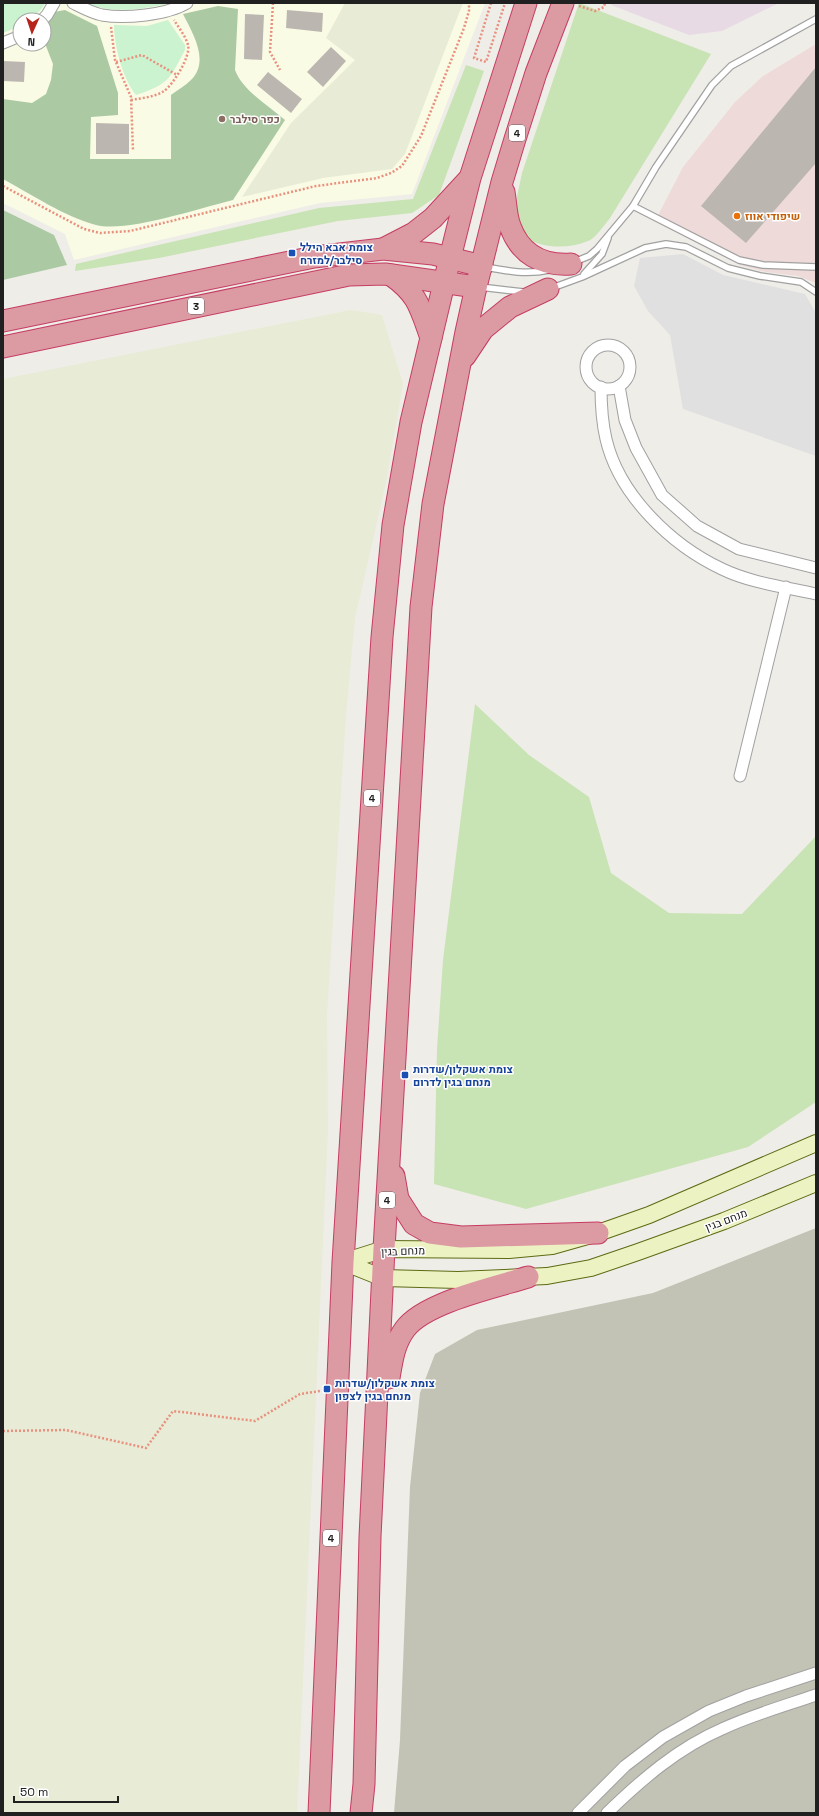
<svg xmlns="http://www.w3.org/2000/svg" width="819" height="1816" viewBox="0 0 819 1816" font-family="'Space Grotesk',Heebo,sans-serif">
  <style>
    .commercial { fill: #eedbd9 }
    .industrial { fill: #e7dae4 }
    .education { fill: #fafbe5; fill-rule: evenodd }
    .construction { fill: #c2c3b4 }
    .farmland { fill: #e8ebd5 }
    .grass { fill: #c8e3b4 }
    .forest { fill: #abc9a2 }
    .park { fill: #cbf3d0 }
    .parking { fill: #e0e0e0 }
    .building { fill: #bcb6b1 }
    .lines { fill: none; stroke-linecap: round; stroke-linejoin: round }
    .lane-casing { stroke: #a1a1a1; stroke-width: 8 }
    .street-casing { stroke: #a1a1a1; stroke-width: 13 }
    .secondary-casing { stroke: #5c6b13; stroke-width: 18 }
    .highway-casing { stroke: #c53d63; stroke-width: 23 }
    .path { stroke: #e8917f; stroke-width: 2.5; stroke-dasharray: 2 2; stroke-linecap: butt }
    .lane { stroke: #fff; stroke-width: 5.5 }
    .street { stroke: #fff; stroke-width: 11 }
    .secondary { stroke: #edf2c3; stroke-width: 16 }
    .highway { stroke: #dc9aa2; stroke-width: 21 }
    .education-dot { fill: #8d6e63; stroke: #fff; stroke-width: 1.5 }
    .food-dot { fill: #e8710a; stroke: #fff; stroke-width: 1.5 }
    .transit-dot { fill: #1a4fb4; stroke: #fff; stroke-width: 1.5 }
    .labels { text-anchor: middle; stroke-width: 3; stroke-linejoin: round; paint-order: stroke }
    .shield { fill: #fff; stroke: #636363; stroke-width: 1 }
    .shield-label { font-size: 10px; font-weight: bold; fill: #202020 }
    .education-label { font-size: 11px; font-weight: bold; fill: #785e54; stroke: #fff; text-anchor: start }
    .food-label { font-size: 11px; font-weight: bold; fill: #c56008; stroke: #fff; text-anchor: start }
    .transit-label { font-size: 11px; font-weight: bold; fill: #164399; stroke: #fff; text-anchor: start }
    .street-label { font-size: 11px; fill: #202020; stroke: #fff }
  </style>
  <rect width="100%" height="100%" fill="#efede8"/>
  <polygon class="commercial" points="816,44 816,283 798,276 766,272 740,265 655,221 683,167 735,102 763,76"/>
  <polygon class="industrial" points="612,3 779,3 722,31 689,35 611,5"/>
  <path class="education" d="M3,3H485L412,194L320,203L74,260L65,234L3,203ZM20,20H44V44H20Z"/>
  <polygon class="construction" points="816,1228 816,1813 394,1813 400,1740 410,1487 420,1393 435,1354 477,1330 653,1293"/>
  <g class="farmland">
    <polygon points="345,3 463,3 405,154 392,169 323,178 242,197 291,123 355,60 326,38"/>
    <polygon points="351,310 382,315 403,384 386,483 355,618 346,715 327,1015 328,1130 297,1813 3,1813 3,379"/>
  </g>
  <g class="grass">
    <path d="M579,3L711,54L610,218C604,225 596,238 588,241C568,249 543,249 524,237L515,206L522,173Z"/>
    <polygon points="466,65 484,71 439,195 412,213 338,221 159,258 75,271 76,264 319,208 413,199"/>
    <polygon points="475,704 529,755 589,797 611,873 669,913 742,914 816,836 816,1102 748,1147 526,1209 434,1184 437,1049 443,960"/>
  </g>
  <g class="forest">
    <path d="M218,6L238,9L235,70C243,91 268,105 285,120L233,200C200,208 126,233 96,225C65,217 31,194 3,179V99L32,103L46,94L51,80L53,64L44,41V27L54,12L65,10L97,26L118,93V115L91,117L90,159H171V95C177,90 185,86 191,80C210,61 193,34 183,14Z"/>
    <polygon points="3,210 54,235 67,265 3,280"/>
  </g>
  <g class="park">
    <path d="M3,3H45C39,14 32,20 20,20V26L3,33Z"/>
    <path d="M84,3H171C138,10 116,14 84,3Z"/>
    <path d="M168,20L185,45V50C169,80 169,84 136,95C123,79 114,46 114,25L147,26Z"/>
  </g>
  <polygon class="parking" points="683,254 723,275 805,294 816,313 816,456 683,409 670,335 648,311 634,286 640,258"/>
  <g class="building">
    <polygon points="287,10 323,13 322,32 286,28"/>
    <polygon points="245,14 264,15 262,60 244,59"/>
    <polygon points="331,47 346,61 323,87 307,72"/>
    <polygon points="3,61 25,62 24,82 3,81"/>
    <polygon points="816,67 816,163 746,243 701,206"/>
    <polygon points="268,72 302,99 291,113 257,85"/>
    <polygon points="96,123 129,124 129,154 96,154"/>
  </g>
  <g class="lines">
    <g class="lane-casing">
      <g id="lane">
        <polyline points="633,206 739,260 763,265 816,267"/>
        <polyline points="574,262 589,256 597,249 633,206 656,167 712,85 731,66 816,19"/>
        <path d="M486,267C507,271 527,275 549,270"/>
        <polyline points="584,274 602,254 608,238"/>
        <polyline points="480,287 523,292"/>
        <polyline points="552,288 582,277 645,248 666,244 686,247 728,268 760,276 801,282 816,292"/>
      </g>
    </g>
    <g class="street-casing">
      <g id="street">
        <path d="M73,3C83,8 92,13 102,15C125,19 167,15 187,3"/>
        <polyline points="42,20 47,15 54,3"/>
        <polyline points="3,43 20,36"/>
        <circle cx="608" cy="367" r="22"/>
        <polyline points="619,386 625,420 636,448 662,495 697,526 739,549 816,568"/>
        <path d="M601,387C601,404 602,422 606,439C619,495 671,545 722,569C751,583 785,587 816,594"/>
        <polyline points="740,776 786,587"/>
        <polyline points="578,1813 625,1766 663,1737 709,1711 746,1696 816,1673"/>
        <path d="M607,1813C641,1780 678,1748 722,1729C752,1715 784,1706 816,1695"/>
      </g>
    </g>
    <g class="secondary-casing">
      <g id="secondary">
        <polyline points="343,1262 384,1249 509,1250 552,1246 598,1233 649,1215 816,1143"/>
        <polyline points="343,1262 383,1278 458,1280 547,1276 591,1268 638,1252 724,1221 816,1183"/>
      </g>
    </g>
    <g class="highway-casing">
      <g id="highway">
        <path d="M504,192C506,203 506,216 510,226C520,254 541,266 571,264"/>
        <polyline points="385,248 414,233 433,218 468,180"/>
        <path d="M391,275C418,294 420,307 431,338"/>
        <polyline points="3,321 314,257 383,249 433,254 482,266"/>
        <polyline points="3,347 349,275 385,274 476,287"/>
        <polyline points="465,356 483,329 510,307 548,289"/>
        <polyline points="394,1176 398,1199 414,1224 430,1233 461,1237 598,1233"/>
        <path d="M389,1378C392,1360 394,1344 405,1329C425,1302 496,1287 528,1277"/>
        <polyline points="319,1813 343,1262 382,637 393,525 411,422 450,258 470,178 526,3"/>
        <polyline points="361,1813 364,1784 370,1537 384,1249 421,607 433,504 466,332 476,287 502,182 515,139 536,73 563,3"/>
      </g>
    </g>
    <g class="path">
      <polyline points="273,3 270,52 280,70"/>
      <polyline points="491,3 474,58 486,62 505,3"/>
      <polyline points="579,6 595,11 604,7 605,3"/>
      <polyline points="111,27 115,60 131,97 133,151"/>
      <polyline points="116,62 142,55 177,75"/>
      <path d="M131,100C142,98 155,97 164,91C173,85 191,56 188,45C186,37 179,28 174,20"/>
      <polyline points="3,186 84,229 100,233 130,231 316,186 377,178 391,173 402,166 421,136 464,28 469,11 469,3"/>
      <polyline points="3,1431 66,1430 146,1448 173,1411 255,1421 300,1394 320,1391"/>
    </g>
    <use href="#lane" class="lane"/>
    <use href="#street" class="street"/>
    <use href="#secondary" class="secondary"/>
    <use href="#highway" class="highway"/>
  </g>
  <circle class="education-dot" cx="222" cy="119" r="4"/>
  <circle class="food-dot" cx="737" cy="216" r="4"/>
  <g class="transit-dot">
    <rect x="288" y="249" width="8" height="8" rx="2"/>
    <rect x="401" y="1071" width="8" height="8" rx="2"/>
    <rect x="323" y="1385" width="8" height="8" rx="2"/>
  </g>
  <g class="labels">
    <g class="shield">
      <rect x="509" y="125" width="16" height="16" rx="3"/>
      <rect x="188" y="298" width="16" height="16" rx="3"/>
      <rect x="364" y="790" width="16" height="16" rx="3"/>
      <rect x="379" y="1192" width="16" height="16" rx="3"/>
      <rect x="323" y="1530" width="16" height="16" rx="3"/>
    </g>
    <g class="shield-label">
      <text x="517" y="137">4</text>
      <text x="196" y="310">3</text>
      <text x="372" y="802">4</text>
      <text x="387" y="1204">4</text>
      <text x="331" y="1542">4</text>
    </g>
    <g class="education-label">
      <text x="230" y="123">כפר סילבר</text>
    </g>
    <g class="food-label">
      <text x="745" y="220">שיפודי אווז</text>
    </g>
    <g class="transit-label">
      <text x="300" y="251">צומת אבא הילל<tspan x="300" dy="13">סילבר/למזרח</tspan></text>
      <text x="413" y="1073">צומת אשקלון/שדרות<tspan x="413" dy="13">מנחם בגין לדרום</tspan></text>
      <text x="335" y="1387">צומת אשקלון/שדרות<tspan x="335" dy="13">מנחם בגין לצפון</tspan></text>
    </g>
    <g class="street-label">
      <text transform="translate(726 1220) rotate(-21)" y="4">מנחם בגין</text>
      <text transform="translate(403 1251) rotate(-2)" y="4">מנחם בגין</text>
    </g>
  </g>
  <rect width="819" height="1816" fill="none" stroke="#202020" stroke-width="8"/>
  <g transform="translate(32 32) rotate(183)"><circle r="19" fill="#ffffff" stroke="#a6a6a6"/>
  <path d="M0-3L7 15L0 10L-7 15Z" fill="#b6231a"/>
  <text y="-6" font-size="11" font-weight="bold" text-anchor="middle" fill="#202020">N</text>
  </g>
  <path d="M14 1796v6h104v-6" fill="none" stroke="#202020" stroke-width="2"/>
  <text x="20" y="1796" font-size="12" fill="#202020" stroke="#ffffff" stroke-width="3" paint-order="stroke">50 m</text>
</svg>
